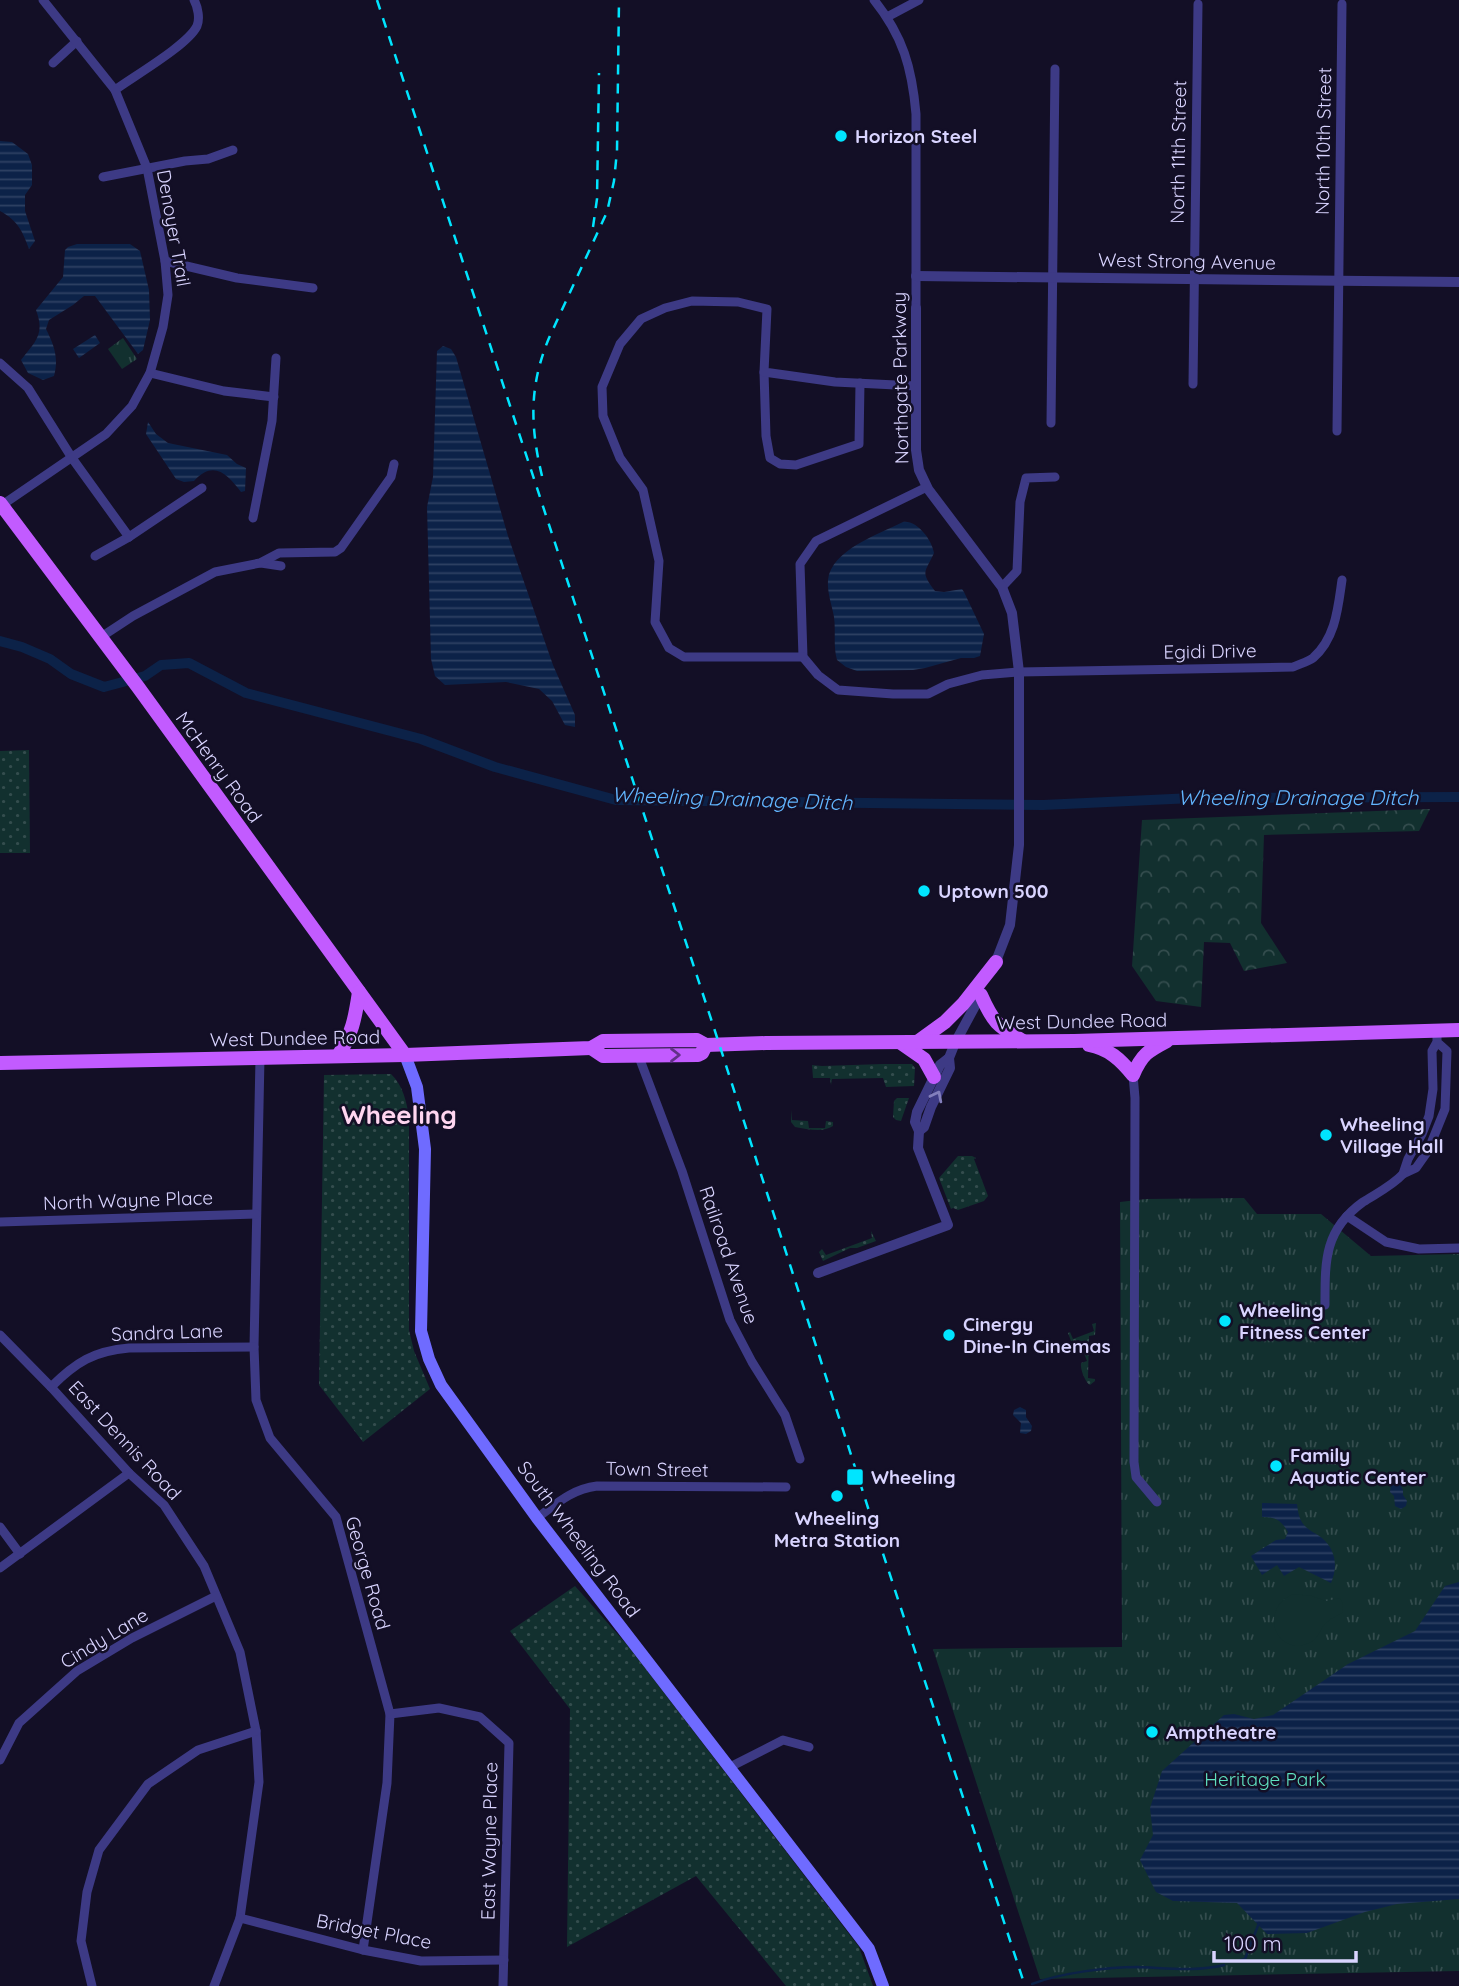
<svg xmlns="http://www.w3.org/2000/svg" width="1459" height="1986" viewBox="0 0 1459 1986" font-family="Quicksand,sans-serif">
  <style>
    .grass { fill: url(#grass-dots) }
    .forest { fill: url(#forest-crowns) }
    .park { fill: url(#park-tufts) }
    .pitch { fill: #12302f }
    .water { fill: url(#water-rules) }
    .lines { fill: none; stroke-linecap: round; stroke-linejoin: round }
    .stream { stroke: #0c2248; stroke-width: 2.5 }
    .canal { stroke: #0c2248; stroke-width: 10 }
    .minor { stroke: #3d3a85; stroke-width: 9 }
    .tertiary { stroke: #3d3a85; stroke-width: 10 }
    .secondary { stroke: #6f6bff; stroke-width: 12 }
    .primary { stroke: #c25bff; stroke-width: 14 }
    .rail { stroke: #00e5ff; stroke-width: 2.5; stroke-dasharray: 10 9; stroke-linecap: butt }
    .oneway { stroke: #623188 }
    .oneway2 { stroke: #837fbc }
    .poi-dot { fill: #00e5ff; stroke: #130f26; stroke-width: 2.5 }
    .labels { text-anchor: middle; stroke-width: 5; stroke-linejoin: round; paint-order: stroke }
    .poi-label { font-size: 19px; font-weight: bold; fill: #d9d4ff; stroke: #130f26; text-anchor: start }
    .street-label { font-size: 19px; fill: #d9d4ff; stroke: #130f26 }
    .park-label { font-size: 19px; fill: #5fe0c0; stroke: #130f26 }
    .water-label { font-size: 21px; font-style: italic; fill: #62b6ff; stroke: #130f26 }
    .district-label { font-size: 26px; font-weight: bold; fill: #ffd6f0; stroke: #130f26 }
  </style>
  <defs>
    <pattern id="grass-dots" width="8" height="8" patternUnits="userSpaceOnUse" patternTransform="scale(1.75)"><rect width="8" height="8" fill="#12302f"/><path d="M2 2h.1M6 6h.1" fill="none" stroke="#344d4e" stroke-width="1.8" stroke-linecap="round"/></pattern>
    <pattern id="forest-crowns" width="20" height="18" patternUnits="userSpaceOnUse" patternTransform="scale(1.75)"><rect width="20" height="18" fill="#12302f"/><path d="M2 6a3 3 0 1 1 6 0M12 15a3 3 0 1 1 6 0" fill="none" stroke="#344d4e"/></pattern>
    <pattern id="park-tufts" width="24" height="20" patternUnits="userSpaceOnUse" patternTransform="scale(1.75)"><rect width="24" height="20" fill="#12302f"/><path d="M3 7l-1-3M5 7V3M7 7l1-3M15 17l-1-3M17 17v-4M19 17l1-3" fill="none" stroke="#344d4e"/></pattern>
    <pattern id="water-rules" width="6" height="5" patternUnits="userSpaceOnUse" patternTransform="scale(1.75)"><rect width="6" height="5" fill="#0c2248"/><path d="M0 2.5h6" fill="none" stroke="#2f4163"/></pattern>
  </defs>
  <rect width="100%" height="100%" fill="#130f26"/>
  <g class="grass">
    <polygon points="29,750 30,853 0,853 0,751"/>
    <polygon points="883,1064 912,1064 915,1068 914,1086 886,1087 883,1078 832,1079 831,1085 830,1078 813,1078 812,1065 822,1066"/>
    <path d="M391,1074C403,1085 407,1103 409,1118V1330L414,1351L430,1389L363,1442L319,1385L324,1075Z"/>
    <polygon points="897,1098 909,1098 901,1121 896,1120 893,1117 894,1101"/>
    <path d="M791,1110L792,1120L808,1121L809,1128H825L826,1121L833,1122V1126C823,1133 807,1129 795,1127L791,1122Z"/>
    <polygon points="958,1156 972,1156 976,1158 974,1159 988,1196 984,1201 958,1210 953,1208 951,1209 939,1178"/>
    <polygon points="871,1231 876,1241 857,1248 850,1248 823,1261 819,1252 822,1249 826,1255 872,1238"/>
    <path d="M1096,1323L1095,1335L1089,1336L1088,1378L1095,1379V1381L1090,1385C1085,1382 1080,1369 1081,1363L1087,1361L1079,1340L1071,1341L1068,1333L1070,1332L1073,1339L1094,1331L1092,1324Z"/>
    <polygon points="575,1586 628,1646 859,1947 873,1986 786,1986 696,1876 567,1947 570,1709 510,1631"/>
  </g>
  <polygon class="forest" points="1430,809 1419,831 1264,835 1261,923 1287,963 1244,971 1230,943 1204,942 1201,1007 1156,1001 1132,966 1142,820"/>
  <g class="park">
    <polygon points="123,338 137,359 122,369 108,349"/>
    <polygon points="1244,1198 1257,1214 1321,1214 1371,1256 1459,1254 1459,1971 1040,1979 933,1649 1122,1647 1120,1202 1146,1199"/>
  </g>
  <path class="pitch" d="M1293,1594L1312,1596L1326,1601L1340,1598L1343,1604L1342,1613C1337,1616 1331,1618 1327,1622C1320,1628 1319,1639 1309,1643C1276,1657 1258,1609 1293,1594Z"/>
  <g class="water">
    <path d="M0,141L12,142L28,154L32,165V185L25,195V211L35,241L29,249C22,230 18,221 0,211Z"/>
    <path d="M77,244H130L140,251L149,290L150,320L143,350L138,354L95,296H84L73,305L49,320L46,329C54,345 59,358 54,376L43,380L28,373L21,360C36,341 45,334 36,310L63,277L65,250L68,247Z"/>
    <polygon points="95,335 100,343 79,358 73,349"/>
    <polygon points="443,346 451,349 456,357 508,536 553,665 575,715 575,727 565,725 552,701 539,689 506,682 445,685 435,676 431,659 427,507 433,477 437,351"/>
    <path d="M148,422L156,434L168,443L227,455L237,464L246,468L245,491L241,492C228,475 214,459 194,481L184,482L176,479L146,434Z"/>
    <path d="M903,522C917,520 932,540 934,553C925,573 920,571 935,591L944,592L962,589L964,592L984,634L980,656L974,658H961L925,668L913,670L857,671L846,667L837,660C833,645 836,632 834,617C832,605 827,593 828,580C831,550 879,534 903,522Z"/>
    <polygon points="1020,1407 1026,1410 1026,1417 1032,1426 1031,1431 1026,1434 1020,1433 1021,1423 1013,1415 1014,1410"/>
    <polygon points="1396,1483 1400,1484 1403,1490 1403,1495 1407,1501 1406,1506 1401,1509 1395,1506 1394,1496 1390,1492 1391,1485"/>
    <path d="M1262,1503L1297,1504C1298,1512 1299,1519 1304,1525C1309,1531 1316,1533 1322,1538C1336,1550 1338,1567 1331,1583L1299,1567L1284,1576L1277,1565L1262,1575L1251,1556L1276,1540L1285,1539L1288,1532C1281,1520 1276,1517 1262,1517Z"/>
    <polygon points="1459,1582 1459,1899 1397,1904 1365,1912 1307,1933 1267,1934 1237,1903 1173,1901 1156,1892 1140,1860 1153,1835 1150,1808 1162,1771 1224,1715 1234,1714 1254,1719 1273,1715 1348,1664 1415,1631 1445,1586"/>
  </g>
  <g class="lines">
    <g class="stream">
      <polyline points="1238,1961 1245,1959 1259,1923"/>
      <path d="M1032,1984C1060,1973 1108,1967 1138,1967C1167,1968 1196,1972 1224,1965"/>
    </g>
    <polyline class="canal" points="0,641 22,647 50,659 71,674 104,687 145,676 161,665 189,663 246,693 421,739 495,767 616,800 1043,805 1193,798 1459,797"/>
    <g class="minor">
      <path d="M874,0C903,36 912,68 916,114V308"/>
      <polyline points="887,17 919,0"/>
      <polyline points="53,63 77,41"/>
      <path d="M115,90C134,76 188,45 197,26C200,19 198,7 194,0"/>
      <polyline points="103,177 185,161 208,159 233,150"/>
      <polyline points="165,261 237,278 313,288"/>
      <polyline points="0,363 28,388 72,458 129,537"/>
      <polyline points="764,372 766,436 770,458 780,464 796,465 859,444 860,383"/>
      <polyline points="150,373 224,391 274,397"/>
      <polyline points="1193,384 1198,4"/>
      <polyline points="1051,423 1055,69"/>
      <polyline points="1337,431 1342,4"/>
      <path d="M927,487L816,541L800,564L803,657L818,675L838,690L893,694H928L948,684L982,675L1019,672L1293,667C1299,664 1308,662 1313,658C1336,638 1338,607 1342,580"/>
      <polyline points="2,505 106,434 132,406 150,373 163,327 168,295 165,261 147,168 115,90 43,0"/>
      <polyline points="253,518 272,421 276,358"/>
      <polyline points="95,556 129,537 202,488"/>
      <polyline points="261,563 281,566"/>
      <polyline points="1002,587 1017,571 1020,502 1026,478 1055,477"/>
      <polyline points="101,637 133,616 215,572 260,563 279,553 335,552 341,548 391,477 394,464"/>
      <polyline points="803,657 684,657 669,648 655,622 659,561 643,490 620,458 603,416 602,387 620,344 641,319 665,308 692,301 738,302 767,309 764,372 835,382 916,386"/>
      <polyline points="1437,1031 1437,1042 1432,1051 1433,1089 1429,1116 1422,1134 1408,1159 1403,1174 1416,1168 1428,1151 1445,1109 1447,1051 1437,1042"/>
      <polyline points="639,1057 682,1171 730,1320 752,1362 785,1415 800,1459"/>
      <polyline points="260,1058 254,1347 256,1400 270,1438 336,1517 390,1714 387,1783 363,1950"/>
      <polyline points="1133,1075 1135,1098 1134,1462 1136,1477 1157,1502"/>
      <polyline points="1347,1216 1386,1242 1419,1249 1459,1248"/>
      <polyline points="0,1222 256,1214"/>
      <path d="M1325,1305C1325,1261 1324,1230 1363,1202C1377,1193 1392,1186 1403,1174"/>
      <polyline points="0,1335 51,1387 129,1473 164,1505 204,1566 240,1652 256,1731 259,1782 240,1918 214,1986"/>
      <path d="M51,1387C76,1362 94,1351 129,1348L254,1347"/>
      <path d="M537,1518C556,1504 572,1489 597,1486L786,1487"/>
      <polyline points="0,1527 20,1554"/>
      <polyline points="0,1568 129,1473"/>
      <polyline points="390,1714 439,1708 480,1717 509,1743 503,1986"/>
      <polyline points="0,1760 19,1723 77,1671 132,1638 216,1596"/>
      <polyline points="730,1767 783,1740 809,1747"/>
      <polyline points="240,1918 363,1950 421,1961 504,1960"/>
      <polyline points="92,1986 81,1941 87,1892 99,1850 148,1784 198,1750 256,1731"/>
    </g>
    <g class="tertiary">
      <polyline points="916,276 1459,282"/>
      <polyline points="916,308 916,450 919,470 928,489 1002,587 1012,613 1019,672 1019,845 1010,925 993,969"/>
      <polyline points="919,1131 924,1127 931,1107 950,1068 949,1058 955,1043 982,993"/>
      <polyline points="818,1273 948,1225 918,1148 919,1131 915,1122 917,1112 940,1065 949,1058"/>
    </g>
    <polyline class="secondary" points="405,1055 417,1087 425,1149 421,1331 429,1359 441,1385 537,1518 853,1928 869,1949 883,1986"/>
    <g class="primary">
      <polyline points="0,503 138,687 405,1055"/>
      <path d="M981,995C993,1022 997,1026 1023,1041"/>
      <polyline points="901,1043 924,1059 934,1077"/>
      <polyline points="916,1043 945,1022 963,1004 996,962"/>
      <path d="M1089,1045C1109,1049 1120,1059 1133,1075C1142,1054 1148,1051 1167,1041"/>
      <polyline points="591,1048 603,1056 698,1055 702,1053 706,1045"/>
      <path d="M338,1056C352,1034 355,1019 359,992"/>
      <polyline points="0,1063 405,1055 591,1048 603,1041 697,1040 706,1045 766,1043 1074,1041 1459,1030"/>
    </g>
    <g class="rail">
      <polyline points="377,0 714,1028 870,1514 1025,1986"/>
      <polyline points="593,227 597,199 599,73"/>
      <path d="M542,476C530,426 529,386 549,338L607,212L614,181L617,151L619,0"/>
    </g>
  </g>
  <defs><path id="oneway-chevron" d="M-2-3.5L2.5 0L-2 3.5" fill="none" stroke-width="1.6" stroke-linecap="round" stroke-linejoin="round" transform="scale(1.75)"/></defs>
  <use class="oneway" href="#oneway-chevron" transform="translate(675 1055)"/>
  <use class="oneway2" href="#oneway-chevron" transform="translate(937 1096) rotate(-63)"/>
  <g class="poi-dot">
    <circle cx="841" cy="136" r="7"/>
    <circle cx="924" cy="891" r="7"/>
    <circle cx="1326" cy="1135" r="7"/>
    <circle cx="1225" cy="1321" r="7"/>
    <circle cx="949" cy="1335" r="7"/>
    <circle cx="1276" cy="1466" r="7"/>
    <rect x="846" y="1468" width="18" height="18" rx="3.5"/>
    <circle cx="837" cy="1496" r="7"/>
    <circle cx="1152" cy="1732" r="7"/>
  </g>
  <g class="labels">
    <g class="poi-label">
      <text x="855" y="143">Horizon Steel</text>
      <text x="938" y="898">Uptown 500</text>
      <text x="1340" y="1131">Wheeling<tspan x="1340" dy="22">Village Hall</tspan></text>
      <text x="1239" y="1317">Wheeling<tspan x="1239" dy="22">Fitness Center</tspan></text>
      <text x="963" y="1331">Cinergy<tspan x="963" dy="22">Dine-In Cinemas</tspan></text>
      <text x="1290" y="1462">Family<tspan x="1290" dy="22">Aquatic Center</tspan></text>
      <text x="871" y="1484">Wheeling</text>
      <text x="837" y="1525" text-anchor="middle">Wheeling<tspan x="837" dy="22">Metra Station</tspan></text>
      <text x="1166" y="1739">Amptheatre</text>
    </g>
    <g class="street-label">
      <text transform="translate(1323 141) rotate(-89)" y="7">North 10th Street</text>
      <text transform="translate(1178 152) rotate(-89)" y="7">North 11th Street</text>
      <text transform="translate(174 228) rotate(80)" y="7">Denoyer Trail</text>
      <text transform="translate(1187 261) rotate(1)" y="7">West Strong Avenue</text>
      <text transform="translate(900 378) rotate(-91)" y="7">Northgate Parkway</text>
      <text transform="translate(1210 651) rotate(-1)" y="7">Egidi Drive</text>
      <text transform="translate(219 767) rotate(54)" y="7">McHenry Road</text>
      <text transform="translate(1082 1021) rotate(-1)" y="7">West Dundee Road</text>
      <text transform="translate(295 1038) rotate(-1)" y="7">West Dundee Road</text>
      <text transform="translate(128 1200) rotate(-2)" y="7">North Wayne Place</text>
      <text transform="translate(729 1255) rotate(71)" y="7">Railroad Avenue</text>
      <text transform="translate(167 1332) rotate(-2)" y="7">Sandra Lane</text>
      <text transform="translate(125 1440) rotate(47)" y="7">East Dennis Road</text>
      <text transform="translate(657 1469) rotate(1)" y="7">Town Street</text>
      <text transform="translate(579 1539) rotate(53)" y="7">South Wheeling Road</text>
      <text transform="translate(368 1573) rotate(74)" y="7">George Road</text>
      <text transform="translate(104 1638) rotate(-31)" y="7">Cindy Lane</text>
      <text transform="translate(489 1841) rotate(-89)" y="7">East Wayne Place</text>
      <text transform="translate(374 1931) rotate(11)" y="7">Bridget Place</text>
    </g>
    <g class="park-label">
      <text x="1265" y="1786">Heritage Park</text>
    </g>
    <g class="water-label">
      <text x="1298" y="805">Wheeling Drainage Ditch</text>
      <text transform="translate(732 799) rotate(2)" y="7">Wheeling Drainage Ditch</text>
    </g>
    <g class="district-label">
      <text x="399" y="1124">Wheeling</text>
    </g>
  </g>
  <path d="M1214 1951v10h142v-10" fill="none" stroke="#d9d4ff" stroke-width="3.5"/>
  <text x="1224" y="1951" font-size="21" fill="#d9d4ff" stroke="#130f26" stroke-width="5" paint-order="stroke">100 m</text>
</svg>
